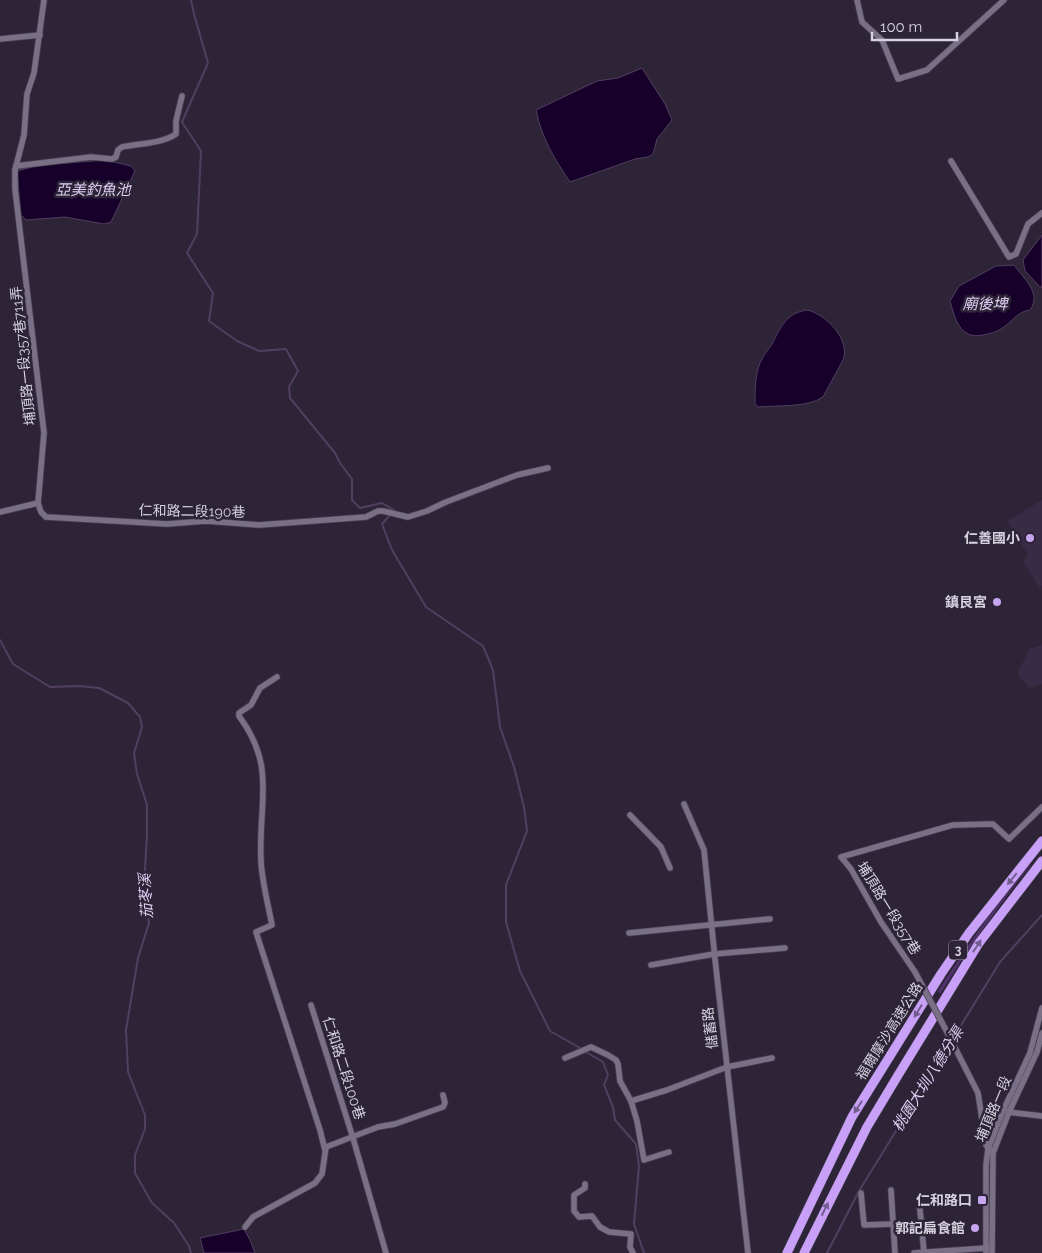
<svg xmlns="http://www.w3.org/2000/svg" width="1042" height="1253" viewBox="0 0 1042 1253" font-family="Raleway,'Noto Sans TC',sans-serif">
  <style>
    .built { fill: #372b45 }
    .green { fill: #4f326d }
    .water { fill: #17012a; stroke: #513f60 }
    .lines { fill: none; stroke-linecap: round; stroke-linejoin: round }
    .stream { stroke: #513f60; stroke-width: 2 }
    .minor-casing { stroke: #474051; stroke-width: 7 }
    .highway-casing { stroke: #474051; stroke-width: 10 }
    .minor { stroke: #796f86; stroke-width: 5.5 }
    .highway { stroke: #c9a0f7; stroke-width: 9 }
    .minor-bridge-casing { stroke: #474051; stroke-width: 7; stroke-linecap: butt }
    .minor-bridge { stroke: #796f86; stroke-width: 5.5 }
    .oneway { fill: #735c8e }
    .poi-dot { fill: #c7a6ef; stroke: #2d2438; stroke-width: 2 }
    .labels { text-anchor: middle; stroke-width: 5; stroke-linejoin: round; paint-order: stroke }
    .shield { fill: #2d2438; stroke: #a49dac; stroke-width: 1 }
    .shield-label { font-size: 12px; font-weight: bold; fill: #d7d1de }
    .street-label { font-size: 14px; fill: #d7d1de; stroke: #2d2438 }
    .poi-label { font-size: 14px; font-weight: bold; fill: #d7d1de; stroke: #2d2438; text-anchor: end }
    .water-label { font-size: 15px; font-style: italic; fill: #dfcff4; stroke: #2d2438 }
  </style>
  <rect width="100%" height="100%" fill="#2d2438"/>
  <g class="built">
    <polygon points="1042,500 1042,586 1039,587 1023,562 1028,555 1007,521"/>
    <polygon points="1042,645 1042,684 1029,688 1023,679 1020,679 1018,673 1029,649"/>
  </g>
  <path class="green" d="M1029,864L1030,866C997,907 968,950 940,994L938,991C967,947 995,904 1029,864Z"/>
  <g class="water">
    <path d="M642,68L665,104L672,120L657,139L653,154L648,157L635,159L570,182C554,158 542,139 536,110L597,81L618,78Z"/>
    <polygon points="106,160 131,166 135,171 111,222 104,224 65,217 26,220 21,215 17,171 40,165"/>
    <polygon points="1042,235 1042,287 1040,287 1025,271 1023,260"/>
    <path d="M1014,265C1024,279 1042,293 1030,310C1018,311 1011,323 1001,329C996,332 989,334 983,335C960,340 955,319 950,301L959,286L996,266Z"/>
    <path d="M807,310C826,314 851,340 843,360L823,397C807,408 777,405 758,407L755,404C755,389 755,370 763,357C766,352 769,349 772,344C781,327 786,313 807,310Z"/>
    <polygon points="244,1229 250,1240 255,1253 204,1253 200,1238"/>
  </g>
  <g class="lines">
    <g class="stream">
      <polyline points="191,0 194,14 208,63 182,122 201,151 197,234 187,253 213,293 209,321 237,341 259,351 286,349 298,371 289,387 290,398 335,453 340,463 352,479 352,500 360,508 382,503 394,510 393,511"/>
      <polyline points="390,515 382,524 392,550 426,607 483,646 493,670 500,727 514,767 524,807 527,831 506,885 506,922 520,971 550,1031 582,1049"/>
      <polyline points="0,640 13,664 50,687 80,686 99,688 128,703 140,717 142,727 134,753 137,774 147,805 147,835 144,886 149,923 138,958 126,1030 128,1072 145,1115 145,1129 135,1155 135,1173 152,1203 174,1223 189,1246 191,1253"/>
      <polyline points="586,1052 603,1062 608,1075 604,1085 613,1107 615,1120 636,1144 639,1166 634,1224 644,1253"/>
      <polyline points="827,1253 859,1191 1000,962 1042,915"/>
    </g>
    <g class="minor-casing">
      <g id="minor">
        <polyline points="44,0 34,73 27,94 24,135 15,170 15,189 44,433 38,503 41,512 46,517 167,524 206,521 259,525 366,517 378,511 383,511 408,517 427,511 446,502 517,475 548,468"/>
        <polyline points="857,0 862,22 882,40 898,79 927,70 1004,0"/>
        <polyline points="0,39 40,35"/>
        <polyline points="951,161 1009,257 1016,254 1028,224 1042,213"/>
        <path d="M16,166L91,157L112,159L116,157L118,150L122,147C140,143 161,144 176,134V121L182,96"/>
        <polyline points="0,512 38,503"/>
        <path d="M277,677L260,688L251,705L239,713V716C277,767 258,803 261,861C262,882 268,904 272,925L256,932L320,1130L325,1150"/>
        <polyline points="684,804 704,850 715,959 748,1253"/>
        <polyline points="630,815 661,847 670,868"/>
        <polyline points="629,933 770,919"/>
        <polyline points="651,965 714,954 785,948"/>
        <polyline points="915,972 881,922 851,869 841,857 953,825 993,824 1009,839 1042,807"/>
        <polyline points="311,1005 353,1138 386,1253"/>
        <polyline points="947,1032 978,1093 986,1145 990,1150"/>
        <polyline points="565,1058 591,1047 608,1055 616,1060 618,1064 620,1081 631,1101 637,1121 644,1160 669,1152"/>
        <polyline points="631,1101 667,1090 727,1067 772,1058"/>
        <polyline points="1008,1112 1042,1116"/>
        <polyline points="585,1184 585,1188 574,1195 574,1211 579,1217 592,1216 600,1227 609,1232 631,1234 630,1247 633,1253"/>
        <polyline points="891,1190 895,1253"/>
        <polyline points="861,1193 864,1225 922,1223"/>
        <polyline points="919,1200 924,1252"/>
        <polyline points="245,1227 253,1217 315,1183 322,1174 326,1147 378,1127 395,1124 443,1107 445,1103 443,1095"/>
        <polyline points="914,1253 987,1248"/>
        <polyline points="986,1253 986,1165 988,1149 1003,1111 1030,1053 1042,1008"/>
        <polyline points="992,1253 993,1153 1009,1112 1037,1052 1042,1033"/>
      </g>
    </g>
    <g class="highway-casing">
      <g id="highway">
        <polyline points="787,1253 852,1117 941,974 969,933 1042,841"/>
        <polyline points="804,1253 867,1127 897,1077 979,943 1042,861"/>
      </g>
    </g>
    <use href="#minor" class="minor"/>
    <use href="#highway" class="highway"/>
    <g class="minor-bridge-casing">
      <polyline id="minor-bridge" points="915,972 947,1032"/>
    </g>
    <use href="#minor-bridge" class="minor-bridge"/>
  </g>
  <defs><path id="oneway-solid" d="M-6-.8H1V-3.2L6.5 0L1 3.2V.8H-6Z" transform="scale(1.25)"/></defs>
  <g class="oneway">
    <use href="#oneway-solid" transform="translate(1012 879) rotate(129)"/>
    <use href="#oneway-solid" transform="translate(977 946) rotate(-57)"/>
    <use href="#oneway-solid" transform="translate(918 1011) rotate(122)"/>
    <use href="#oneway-solid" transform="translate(858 1107) rotate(123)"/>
    <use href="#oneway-solid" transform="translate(825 1209) rotate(-64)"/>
  </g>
  <g class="poi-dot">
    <circle cx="1030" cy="538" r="5"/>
    <circle cx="997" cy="602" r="5"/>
    <rect x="977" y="1195" width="10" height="10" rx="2.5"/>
    <circle cx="975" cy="1228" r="5"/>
  </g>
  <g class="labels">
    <rect class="shield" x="949" y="940.5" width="18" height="19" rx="4"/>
    <g class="shield-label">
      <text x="958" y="954">3</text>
    </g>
    <g class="street-label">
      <text transform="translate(23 356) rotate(-96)" y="5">埔頂路一段357巷711弄</text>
      <text transform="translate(192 511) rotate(1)" y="5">仁和路二段190巷</text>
      <text transform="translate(889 908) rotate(58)" y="5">埔頂路一段357巷</text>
      <text transform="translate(710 1028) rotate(-97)" y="5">儲蓄路</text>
      <text transform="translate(889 1031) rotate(-58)" y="5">福爾摩沙高速公路</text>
      <text transform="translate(344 1068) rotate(72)" y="5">仁和路二段100巷</text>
      <text transform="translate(993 1109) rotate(-67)" y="5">埔頂路一段</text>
    </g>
    <g class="poi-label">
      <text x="1020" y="543">仁善國小</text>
      <text x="987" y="607">鎮艮宮</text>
      <text x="972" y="1205">仁和路口</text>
      <text x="965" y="1233">郭記扁食館</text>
    </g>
    <g class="water-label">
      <text x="93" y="195">亞美釣魚池</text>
      <text x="985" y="309">廟後埤</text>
      <text transform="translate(146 896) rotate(-93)" y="5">茄苳溪</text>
      <text transform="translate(928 1079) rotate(-58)" y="5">桃園大圳八德分渠</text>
    </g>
  </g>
  <path d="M872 32v8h85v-8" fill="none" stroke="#d7d1de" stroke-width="2.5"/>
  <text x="880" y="32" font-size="15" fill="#d7d1de" stroke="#2d2438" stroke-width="4" paint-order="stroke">100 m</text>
</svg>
